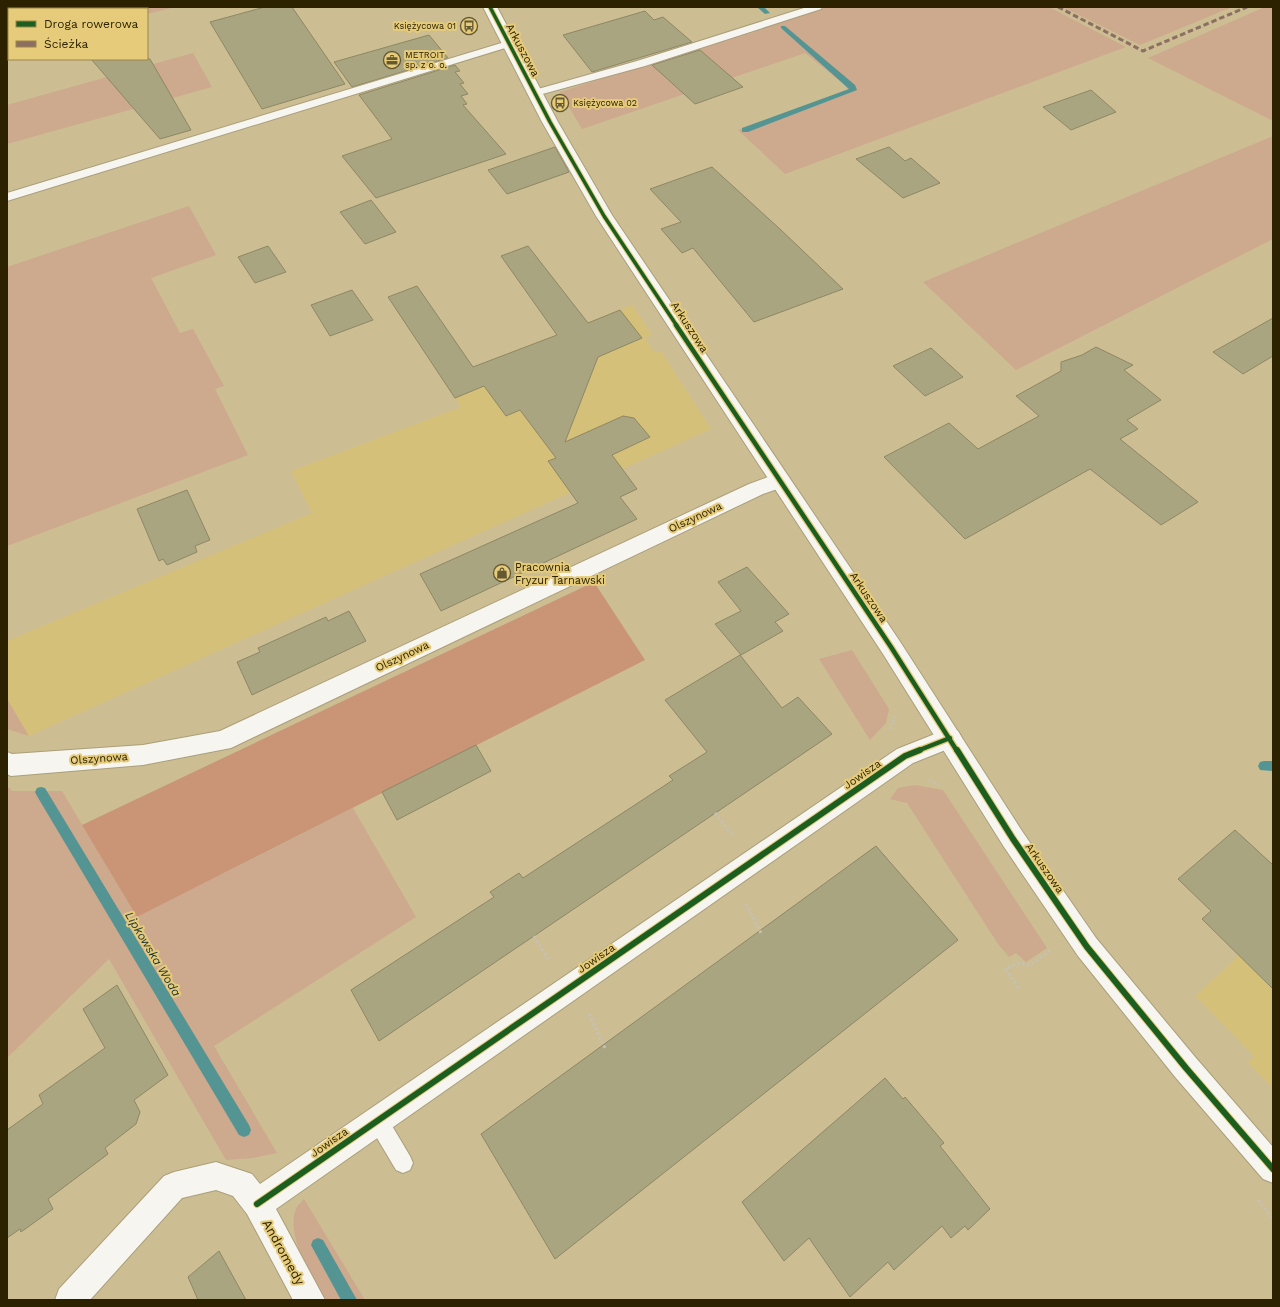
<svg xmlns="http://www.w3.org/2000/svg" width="1280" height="1307" viewBox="0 0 1280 1307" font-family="'Work Sans',sans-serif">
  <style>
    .built { fill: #d5c07a }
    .green { fill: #cda98e }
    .forest { fill: #ca9477 }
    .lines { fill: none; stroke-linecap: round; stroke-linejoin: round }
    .stream { fill: #549593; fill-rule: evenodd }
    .building { fill: #aaa581; stroke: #8d8763 }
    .service-casing { stroke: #aa9f7b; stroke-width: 2 }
    .minor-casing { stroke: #aa9f7b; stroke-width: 2 }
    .secondary-casing { stroke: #aa9f7b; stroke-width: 2 }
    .path-far1 { stroke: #c5c1b4; stroke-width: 2.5; stroke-dasharray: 2 2; stroke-linecap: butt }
    .path { stroke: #c5c1b4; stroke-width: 3; stroke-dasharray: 2.5 2.5; stroke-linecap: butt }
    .service { fill: #f7f5ef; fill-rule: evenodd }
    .minor { fill: #f7f5ef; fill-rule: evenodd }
    .secondary { fill: #f7f5ef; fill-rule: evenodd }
    .quiet { stroke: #8d6e63; stroke-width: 3; stroke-dasharray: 5.5 3; stroke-linecap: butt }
    .cycleway-far2-casing { stroke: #e5cb7a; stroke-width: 5.5 }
    .cycleway-far1-casing { stroke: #e5cb7a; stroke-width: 7 }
    .cycleway-casing { stroke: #e5cb7a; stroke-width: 8 }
    .cycleway-far2 { stroke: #1b5e20; stroke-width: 3.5 }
    .cycleway-far1 { stroke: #1b5e20; stroke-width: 4.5 }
    .cycleway { stroke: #1b5e20; stroke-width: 6 }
    .labels { text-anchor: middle; stroke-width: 4; stroke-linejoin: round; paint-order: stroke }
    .far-poi-label { font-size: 9px; fill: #2c2200; stroke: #e5cb7a; text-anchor: start }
    .street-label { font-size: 11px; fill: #2c2200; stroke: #e5cb7a }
    .poi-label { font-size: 11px; fill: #2c2200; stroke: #e5cb7a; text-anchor: start }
    .water-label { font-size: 12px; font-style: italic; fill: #1d3237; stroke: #e5cb7a }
    .near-street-label { font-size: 13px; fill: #2c2200; stroke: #e5cb7a }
  </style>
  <rect width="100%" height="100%" fill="#ccbe92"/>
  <g class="built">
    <polygon points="632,305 652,335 645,338 655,353 661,351 711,429 29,736 7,699 7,641 312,513 291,471 461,407 443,379"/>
    <polygon points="1273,923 1273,1088 1248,1062 1254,1056 1196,996"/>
  </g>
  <g class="green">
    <polygon points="59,7 175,7 147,14 147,9 51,9"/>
    <polygon points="827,7 1049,7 1126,47 785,174 738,130 848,90 845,85 805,53 582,129 560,92"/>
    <polygon points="1063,7 1232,7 1140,45"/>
    <polygon points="1265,7 1273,7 1273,121 1148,58"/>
    <polygon points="193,53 212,87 7,144 7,105"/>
    <polygon points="1273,136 1273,239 1016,370 923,282"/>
    <polygon points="189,206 216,255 151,278 180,333 193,329 224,386 215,389 248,455 7,546 7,267"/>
    <polygon points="852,650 889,709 886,723 870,740 819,659"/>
    <polygon points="7,699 29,736 7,729"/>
    <polygon points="915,785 943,790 1047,948 1026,962 1016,953 1009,957 998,944 907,803 890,799 898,788"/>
    <polygon points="9,787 12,791 62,791 137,917 353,808 416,917 214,1046 277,1153 253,1158 226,1160 109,959 7,1058 7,789"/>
    <path d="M304,1199L365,1300H323C312,1278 285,1234 296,1209C297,1206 301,1202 304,1199Z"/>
  </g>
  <polygon class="forest" points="594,582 645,660 137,917 82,825"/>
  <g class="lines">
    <g class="stream">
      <polygon points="757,7 764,7 770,13 765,14"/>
      <polygon points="781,26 785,26 855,85 857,90 748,132 742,132 742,128 849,89 781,28"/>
      <polygon points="1264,761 1273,761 1273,771 1260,770 1258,766 1260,762"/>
      <polygon points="41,787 45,788 249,1125 251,1130 249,1135 244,1137 239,1135 37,796 35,792 37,788"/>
      <polygon points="318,1238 323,1240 357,1300 341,1300 311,1245 313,1240"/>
    </g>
  </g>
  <g class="building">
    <polygon points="265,7 292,7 345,84 262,109 210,22"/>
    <polygon points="645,11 654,20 663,17 692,42 592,72 563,35"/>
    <polygon points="429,35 448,58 352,87 334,62"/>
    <polygon points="700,50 743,87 695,104 652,65"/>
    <polygon points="91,59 150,59 191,130 160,139"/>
    <polygon points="455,65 460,71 455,72 464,83 460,84 468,94 461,96 467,104 463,105 506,154 376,198 342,156 392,139 359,95"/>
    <polygon points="1091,90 1116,112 1071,130 1043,107"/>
    <polygon points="555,147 569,172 507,194 488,170"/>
    <polygon points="889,147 905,161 911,158 940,183 903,198 856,159"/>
    <polygon points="712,167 781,230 843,289 754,322 693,248 682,253 661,229 681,222 650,189"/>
    <polygon points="371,200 396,232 365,244 340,212"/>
    <polygon points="268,246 286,272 255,283 238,257"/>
    <polygon points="528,246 588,323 620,310 642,338 598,357 565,442 623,416 634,418 650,437 612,455 637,489 620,497 637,519 441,611 420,574 578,503 548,461 556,458 520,410 506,416 484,386 455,398 388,297 417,286 473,367 557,335 501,256"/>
    <polygon points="352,290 373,320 330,336 311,305"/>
    <polygon points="1273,318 1273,356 1243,374 1213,352"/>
    <polygon points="1096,347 1133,365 1124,370 1161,400 1127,420 1138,429 1120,439 1198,502 1161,525 1090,469 965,539 884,457 949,423 978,449 1039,416 1016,396 1061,371 1061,362 1082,355"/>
    <polygon points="931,348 963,377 925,396 893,366"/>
    <polygon points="187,490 210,540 195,546 197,552 167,565 163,559 159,561 137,509"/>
    <polygon points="747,567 789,614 775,622 783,631 741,655 715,624 741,611 718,582"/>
    <polygon points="349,611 366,641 252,695 237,662 260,652 258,648 326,617 328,621"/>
    <polygon points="740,655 782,708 798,697 832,734 379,1041 351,990 494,897 490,892 519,873 523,878 673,780 669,776 707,752 665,700"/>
    <polygon points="476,745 491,771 397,820 382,792"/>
    <polygon points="1235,830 1273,865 1273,989 1202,919 1211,911 1178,879"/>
    <polygon points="876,846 958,940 555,1259 481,1134"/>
    <polygon points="117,985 168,1075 134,1100 140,1112 136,1124 105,1148 108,1154 48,1199 53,1209 21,1232 20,1229 7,1238 7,1130 43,1104 39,1095 105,1048 83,1009"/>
    <polygon points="885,1078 903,1099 905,1097 944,1143 940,1146 990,1209 968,1230 965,1226 951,1238 942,1226 894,1270 888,1262 850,1297 809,1238 784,1261 742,1202"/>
    <polygon points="219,1251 246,1300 198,1300 188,1277"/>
  </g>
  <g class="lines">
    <g class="service-casing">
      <g id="service">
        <polygon points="807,7 822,7 821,9 645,66 535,96 530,93 531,91 637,61"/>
        <polygon points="508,41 513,44 512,46 7,201 7,193"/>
        <polygon points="378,1111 385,1114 410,1156 413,1163 410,1170 403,1173 396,1170 371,1128 368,1121 371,1114"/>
      </g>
    </g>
    <g class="minor-casing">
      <g id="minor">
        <polygon points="779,473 786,476 789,481 786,486 763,494 231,748 143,765 11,776 7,774 7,752 12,754 143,745 220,731 749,484"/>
        <polygon points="950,728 958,731 962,738 958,745 913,763 276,1209 325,1300 293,1300 247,1214 233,1196 216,1190 182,1198 90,1300 55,1300 59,1289 164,1176 174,1172 216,1162 252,1174 260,1184 897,749"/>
      </g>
    </g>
    <g class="secondary-casing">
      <polygon id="secondary" points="483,7 497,7 558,122 612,215 899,640 1022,831 1096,938 1196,1058 1273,1147 1273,1183 1263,1179 1176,1078 1078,956 1004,847 883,654 596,216 542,122"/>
    </g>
    <polyline class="path-far1" points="890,729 896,715"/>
    <g class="path">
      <polyline points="929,780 939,785"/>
      <polyline points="715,813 733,836"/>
      <polyline points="746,904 761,933"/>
      <polyline points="534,936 550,962"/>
      <polyline points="1018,988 1006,969 1018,963 1029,965 1050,951"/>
      <polyline points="589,1014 605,1048"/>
      <polyline points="1258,1200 1273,1218"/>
    </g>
    <use href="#service" class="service"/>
    <use href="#minor" class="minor"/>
    <use href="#secondary" class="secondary"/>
    <polyline class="quiet" points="1058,7 1143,51 1247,7"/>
    <g class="cycleway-far2-casing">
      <polyline id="cycleway-far2" points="490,7 550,122 604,216 677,326"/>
    </g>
    <g class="cycleway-far1-casing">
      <g id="cycleway-far1">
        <polyline points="676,325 891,647 957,751"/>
        <polyline points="917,751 950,738"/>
      </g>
    </g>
    <g class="cycleway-casing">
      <g id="cycleway">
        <polyline points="957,750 1013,839 1087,947 1186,1068 1273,1169"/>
        <polyline points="257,1204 905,756 920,750"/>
      </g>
    </g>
    <use href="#cycleway-far2" class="cycleway-far2"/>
    <use href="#cycleway-far1" class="cycleway-far1"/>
    <use href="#cycleway" class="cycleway"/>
  </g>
  <defs>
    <g id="bus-ring" transform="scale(0.9)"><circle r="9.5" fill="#e5cb7a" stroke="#645933" stroke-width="1.5"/><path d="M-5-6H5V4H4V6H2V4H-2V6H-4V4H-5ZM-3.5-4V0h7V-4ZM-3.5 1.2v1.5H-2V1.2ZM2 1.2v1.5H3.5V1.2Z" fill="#645933"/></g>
    <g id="office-ring" transform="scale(0.9)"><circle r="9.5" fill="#e5cb7a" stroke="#645933" stroke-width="1.5"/><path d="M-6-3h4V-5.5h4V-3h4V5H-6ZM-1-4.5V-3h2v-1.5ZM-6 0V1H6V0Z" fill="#645933"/></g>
    <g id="shop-ring" transform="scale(0.9)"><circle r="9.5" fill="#e5cb7a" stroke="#645933" stroke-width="1.5"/><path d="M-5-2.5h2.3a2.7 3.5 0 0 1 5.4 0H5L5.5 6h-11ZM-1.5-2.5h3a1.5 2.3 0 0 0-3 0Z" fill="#645933"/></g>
  </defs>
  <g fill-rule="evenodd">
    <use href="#bus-ring" x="469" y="26"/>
    <use href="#office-ring" x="392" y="60"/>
    <use href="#bus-ring" x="560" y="103"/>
    <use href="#shop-ring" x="502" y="573"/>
  </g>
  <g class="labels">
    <g class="far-poi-label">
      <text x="456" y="29" text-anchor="end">Księżycowa 01</text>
      <text x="405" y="58">METROIT<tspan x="405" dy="10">sp. z o. o.</tspan></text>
      <text x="573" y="106">Księżycowa 02</text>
    </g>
    <g class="street-label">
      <text transform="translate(523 50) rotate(62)" y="4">Arkuszowa</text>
      <text transform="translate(690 327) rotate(57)" y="4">Arkuszowa</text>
      <text transform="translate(695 517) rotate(-25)" y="4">Olszynowa</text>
      <text transform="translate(869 597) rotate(56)" y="4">Arkuszowa</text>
      <text transform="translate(402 656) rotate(-25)" y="4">Olszynowa</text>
      <text transform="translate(99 758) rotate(-4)" y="4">Olszynowa</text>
      <text transform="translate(862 774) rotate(-35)" y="4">Jowisza</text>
      <text transform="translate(1045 868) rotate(55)" y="4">Arkuszowa</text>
      <text transform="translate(596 958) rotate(-35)" y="4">Jowisza</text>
      <text transform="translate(329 1142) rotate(-35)" y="4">Jowisza</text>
    </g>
    <g class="poi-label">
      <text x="515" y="571">Pracownia<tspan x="515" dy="13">Fryzur Tarnawski</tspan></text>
    </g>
    <g class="water-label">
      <text transform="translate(153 954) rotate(59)" y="4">Lipkowska Woda</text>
    </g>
    <g class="near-street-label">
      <text transform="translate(284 1252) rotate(61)" y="5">Andromedy</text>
    </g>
  </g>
  <rect width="1280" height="1307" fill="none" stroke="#2c2200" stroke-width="16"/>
  <rect x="8" y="8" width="140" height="52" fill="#e5cb7a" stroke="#9b8749"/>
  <rect x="16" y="21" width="20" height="6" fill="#1b5e20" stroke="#9b8749"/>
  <text x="44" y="28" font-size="12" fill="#2c2200">Droga rowerowa</text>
  <rect x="16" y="41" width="20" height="6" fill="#8d6e63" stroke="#9b8749"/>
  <text x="44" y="48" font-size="12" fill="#2c2200">Ścieżka</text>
</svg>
